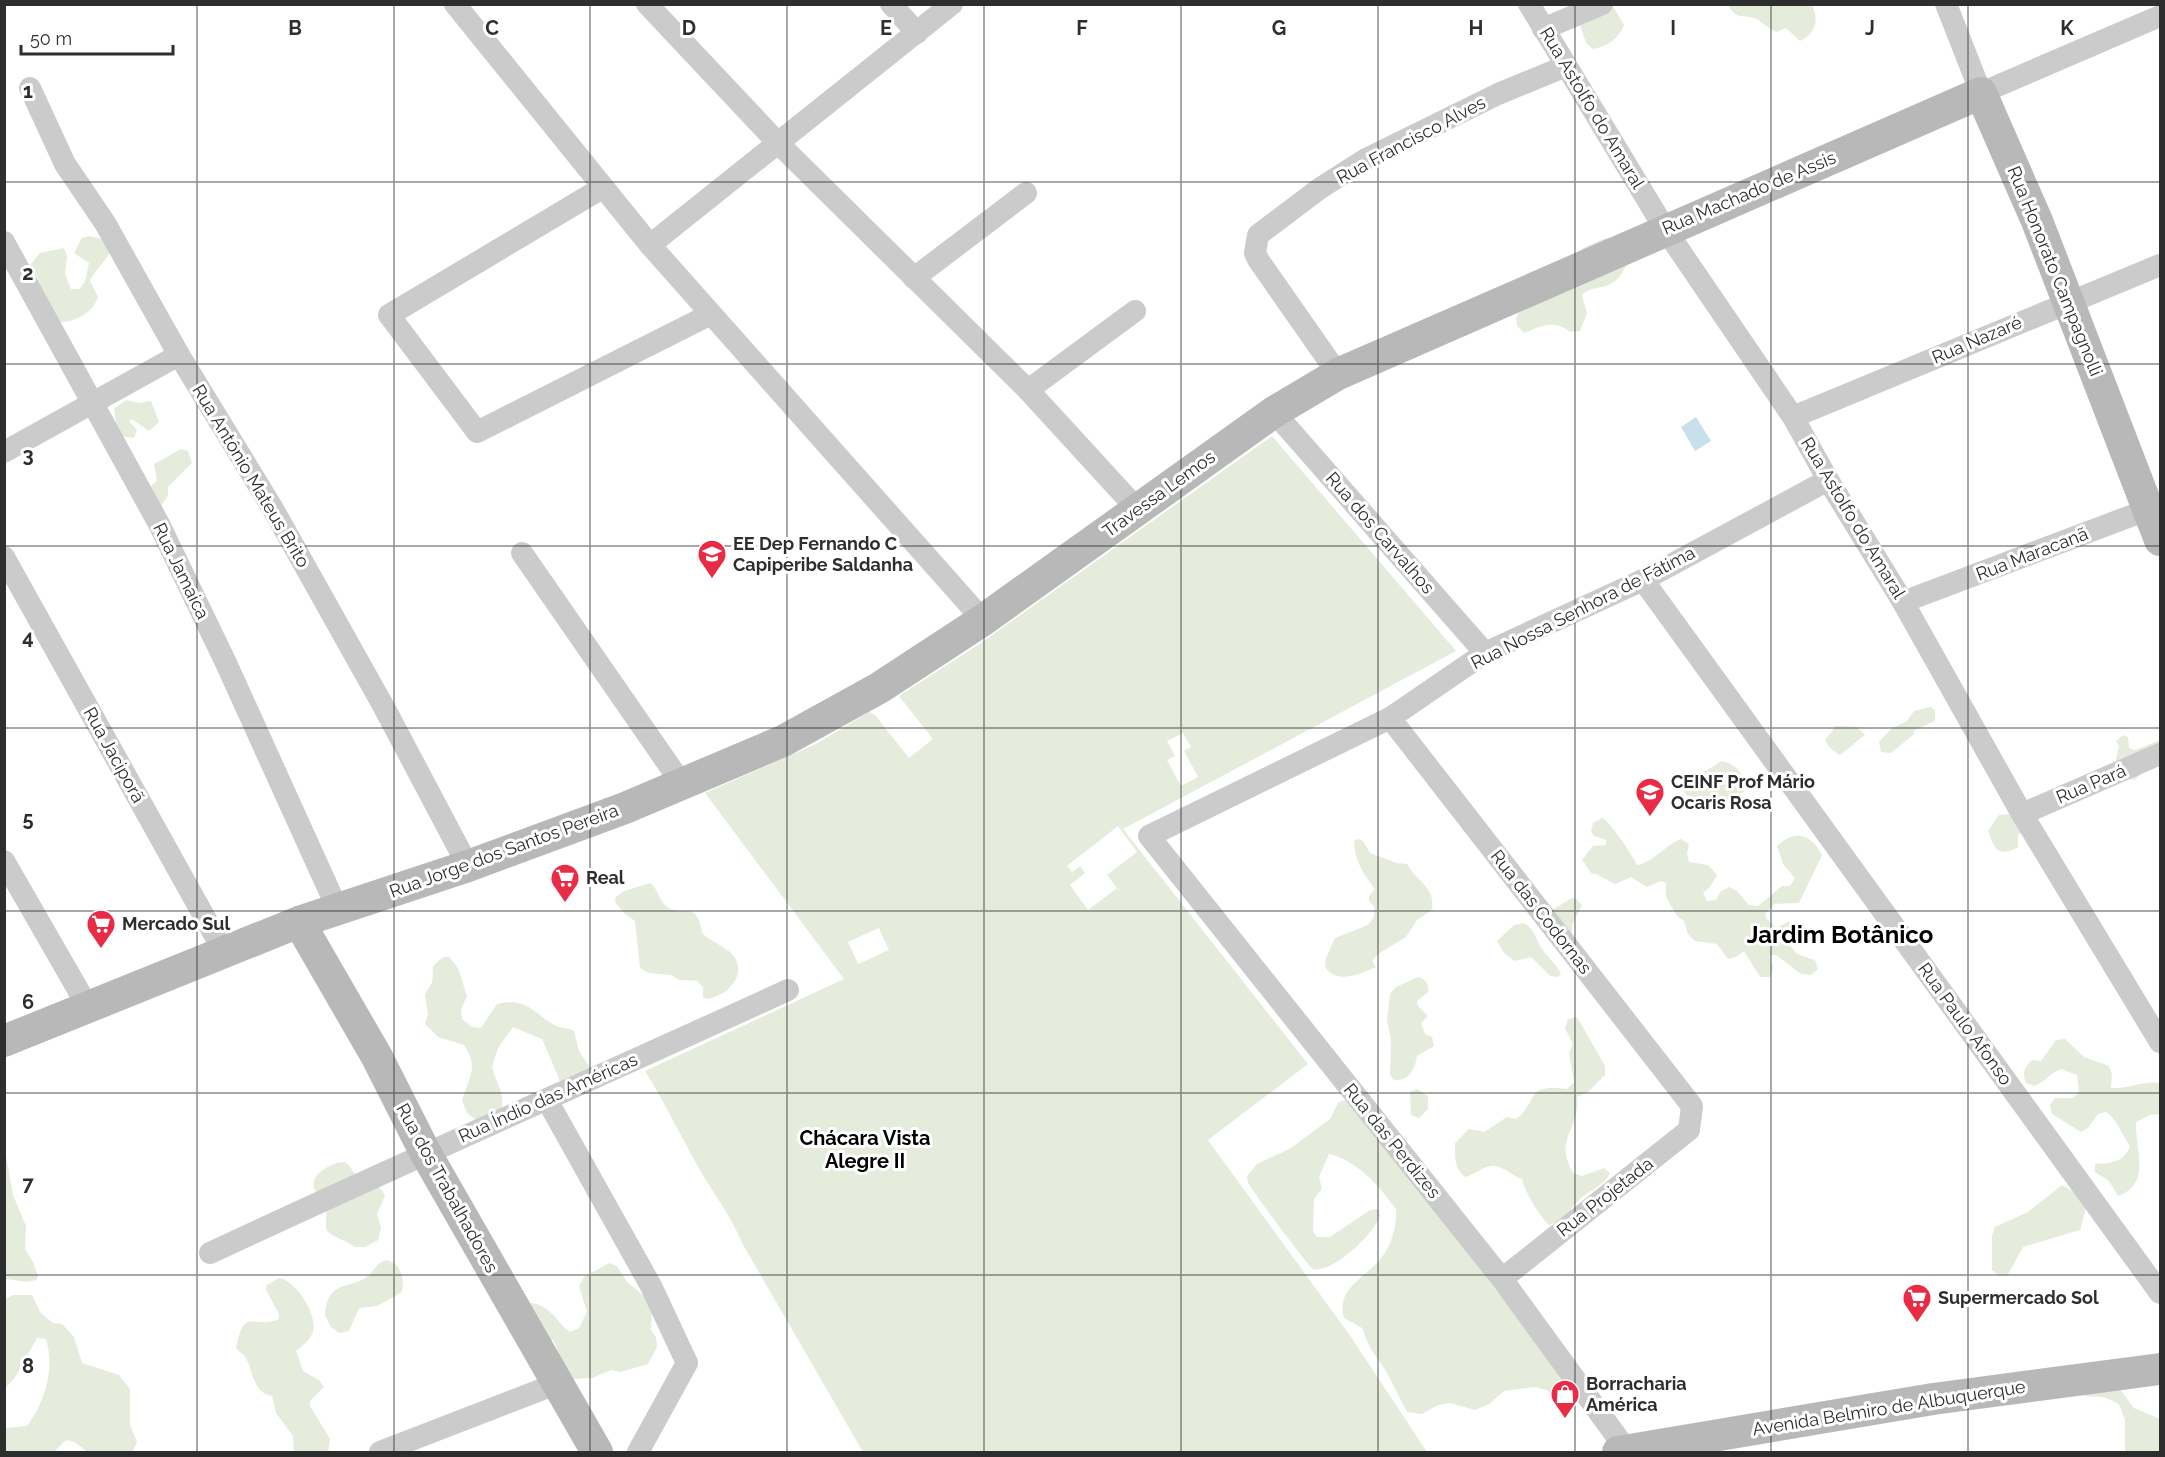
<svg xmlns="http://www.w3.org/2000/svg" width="2165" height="1457" viewBox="0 0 2165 1457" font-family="Raleway,sans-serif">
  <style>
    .green { fill: #e5ecdb; fill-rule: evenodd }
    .water { fill: #c7e0ec }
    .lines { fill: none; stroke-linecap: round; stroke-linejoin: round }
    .street { stroke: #cbcbcb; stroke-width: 22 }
    .secondary { stroke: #b8b8b8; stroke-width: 32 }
    .grid { fill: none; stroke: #2e2e2e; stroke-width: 1.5; stroke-opacity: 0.55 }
    .labels { text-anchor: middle; stroke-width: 6; stroke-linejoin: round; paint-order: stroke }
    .street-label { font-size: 18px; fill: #2e2e2e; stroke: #fff }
    .poi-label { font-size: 18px; font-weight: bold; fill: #2e2e2e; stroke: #fff; text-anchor: start }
    .neighbourhood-label { font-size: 20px; font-weight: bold; fill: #000; stroke: #fff }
    .district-label { font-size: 24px; font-weight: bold; fill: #000; stroke: #fff }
    .grid-label { font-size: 20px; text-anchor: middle; font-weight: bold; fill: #2e2e2e; stroke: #fff; stroke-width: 6; stroke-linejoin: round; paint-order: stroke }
  </style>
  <rect width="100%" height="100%" fill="#fff"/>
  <g class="green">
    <path d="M1612,5L1624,25C1618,39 1608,46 1593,49L1586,43L1580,25Z"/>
    <path d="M1728,5H1812C1819,20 1816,33 1800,41L1786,28L1777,32C1768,29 1764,23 1756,19C1743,13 1738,22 1728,5Z"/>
    <path d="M89,236L114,242C110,259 97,266 90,281L98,297C93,313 73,324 56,322L23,273L40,253L64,248L67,256L65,274L71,289H79L85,282L89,263L74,253L82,238Z"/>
    <path d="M1606,238L1615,240L1627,264C1624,269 1621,277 1616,280C1606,290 1592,285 1582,295L1587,313L1580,331L1570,332C1555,319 1541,326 1524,333L1517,326L1516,318L1520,310L1583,248Z"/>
    <polygon points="126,400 139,403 151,401 159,422 149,431 132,419 129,421 137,430 134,438 121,436 114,430 116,422 114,409"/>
    <path d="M1272,436L1456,651L1123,829L1308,1064L1208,1140L1351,1337L1427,1452H863L742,1243C730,1214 715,1196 700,1170C681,1137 665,1103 645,1071L844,979L705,793L816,744L869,712L875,715L909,758L933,739L899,696L978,645ZM1183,733L1191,747L1184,751L1198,777L1181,786L1167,760L1175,756L1167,741ZM1118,826L1137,852L1107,875L1117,888L1088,910L1070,885L1085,873L1080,866L1072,872L1067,866ZM879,928L889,950L858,964L848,942Z"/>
    <polygon points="181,449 188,451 192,463 168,487 168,496 160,507 148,489 157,481 154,464"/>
    <polygon points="1930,707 1935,710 1935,721 1915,730 1913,735 1891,753 1881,752 1879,742 1891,729 1907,721 1914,711"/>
    <polygon points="1836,726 1857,727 1865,735 1840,755 1829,747 1825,740"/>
    <polygon points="2123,735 2128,737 2129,748 2135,750 2160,740 2160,754 2135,780 2129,779 2115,763 2119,746 2116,741"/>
    <path d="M1721,761C1735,763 1743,773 1746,787L1744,792L1714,806H1709L1694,799L1689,800L1681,786C1692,773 1709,772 1721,761Z"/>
    <path d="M2010,814L2022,831L2018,835V847C1999,858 1994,849 1988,831L1999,815Z"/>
    <path d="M1602,818C1609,820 1633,856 1637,865C1653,863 1665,845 1681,839L1689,844L1687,853L1689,862L1708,865L1717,875L1710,887L1703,893L1707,901L1716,900L1720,892L1729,887L1737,891L1749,905L1758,906L1782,886H1790L1795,878L1783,864L1777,846C1795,829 1811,834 1822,855L1799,903L1774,904L1765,914L1766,918L1776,928L1788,922L1797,923L1799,927L1792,938L1791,947L1797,954L1815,960L1818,969L1811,975L1801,974L1776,955H1771L1770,960L1773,968L1770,977H1760L1744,951L1736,957L1728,959L1717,944L1695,941L1688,934L1684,921L1677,916L1671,906L1666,896V883L1661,881L1647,887L1631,877L1615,884L1596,874H1592L1582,860L1593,846L1606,845V840L1594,836L1591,832L1593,823Z"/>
    <path d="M1358,839L1363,841L1370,853L1397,863L1407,864C1416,881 1436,887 1432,910L1417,920L1406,937L1378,954L1372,961L1376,967C1360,974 1337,985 1325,967L1326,958L1335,938L1368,925L1374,917L1375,908L1369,901V896L1375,889C1363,874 1354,859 1354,840Z"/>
    <path d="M650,883C658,888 658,899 666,906C680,919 697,897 702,933C715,946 742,950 738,974C733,988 722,996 707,999L703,997V987L697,981L679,980L671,975L649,973L640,968L635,921L624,913L615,902L616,897L624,891Z"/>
    <polygon points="1572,898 1576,899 1582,905 1572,925 1572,935 1552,910"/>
    <path d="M1524,923C1534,929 1535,936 1540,946C1545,955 1556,963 1561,974L1558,977L1550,976L1531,957L1514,961L1504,953L1497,941L1514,925Z"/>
    <path d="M444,957H449L458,968L467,996L461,1009L462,1019L472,1027L481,1028L497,1004C528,997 534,1014 556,1026C563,1029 568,1027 574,1031L579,1051L592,1071L560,1081L542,1039L513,1027L498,1048L492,1067C496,1084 506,1093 501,1111L478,1121L467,1113L462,1100C469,1078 479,1066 464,1045L438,1037L425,1024L428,1014L425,995C426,991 431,986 432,982C435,966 427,969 444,957Z"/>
    <path d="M1418,977C1426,979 1429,984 1428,992L1417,1001L1418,1006L1428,1016L1421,1023L1425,1034L1432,1037L1434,1046L1417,1056C1415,1070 1408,1081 1394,1080L1390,1075L1391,1039L1387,1021L1390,994L1396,987Z"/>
    <path d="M1577,1017L1605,1066V1075L1588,1092L1577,1097C1580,1132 1553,1137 1573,1173L1582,1176L1604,1168L1610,1173C1603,1188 1588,1190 1578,1201C1565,1215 1570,1217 1549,1225C1541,1218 1523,1189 1522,1179C1512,1176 1501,1164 1491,1166C1482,1167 1474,1175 1465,1177C1454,1168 1455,1157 1455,1143L1469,1129L1484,1132L1507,1117L1516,1119C1541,1099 1523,1084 1567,1089L1574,1082L1569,1053L1573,1044L1565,1028L1568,1019Z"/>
    <path d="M2065,1039L2084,1057L2109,1066L2112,1074L2111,1088C2129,1089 2143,1080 2160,1083V1114L2150,1115L2136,1122C2135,1149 2152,1184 2118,1196L2109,1181L2095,1172V1164C2111,1163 2124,1163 2130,1146C2122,1135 2117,1119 2106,1112L2098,1114L2088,1128L2081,1132L2052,1114L2050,1105L2055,1098H2073L2079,1092L2077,1075L2061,1069C2050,1073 2045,1082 2034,1086L2026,1083C2022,1073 2024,1068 2032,1060L2041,1061L2056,1040Z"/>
    <polygon points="1417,1089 1428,1096 1428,1109 1419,1118 1411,1115 1410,1092"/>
    <path d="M1344,1100L1351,1104L1432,1205L1579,1399L1570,1403L1560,1402L1547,1390L1534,1387L1504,1391L1489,1404L1475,1410L1450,1403L1438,1405L1422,1414L1407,1412L1386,1371L1370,1348L1362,1328L1344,1318C1335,1288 1367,1277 1382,1257C1392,1244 1397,1225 1396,1209C1378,1185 1358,1161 1329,1154L1319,1177L1322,1189L1314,1199L1313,1232L1317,1237H1330L1370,1210L1378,1209L1380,1215C1375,1234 1332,1274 1312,1269C1290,1241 1268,1213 1248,1183L1247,1176L1257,1164L1291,1148L1330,1119L1338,1103Z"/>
    <polygon points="5,1150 13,1195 26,1226 25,1249 33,1262 38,1276 36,1280 27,1282 5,1279"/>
    <path d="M344,1162C351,1165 352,1171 357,1176C367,1185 380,1182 385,1196L377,1214L381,1228L378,1240L365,1247H355C346,1240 336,1239 327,1231C324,1223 328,1215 326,1207C324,1200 315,1195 314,1187C311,1173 333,1162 344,1162Z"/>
    <path d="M2062,1185C2089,1201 2089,1200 2080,1230L2023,1247L2007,1276L1998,1275L1992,1270V1235L1995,1227L2028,1212Z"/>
    <path d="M386,1260C402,1264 404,1278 402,1292L377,1306L359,1308L349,1331L339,1333L331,1327L325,1315C328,1278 351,1290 368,1276C375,1270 376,1263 386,1260Z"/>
    <path d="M609,1263L617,1266L627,1282L648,1299L652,1308L651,1330L656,1337L657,1347L648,1364L620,1372L611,1370L592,1378L573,1379L557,1357V1348L553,1340L543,1341L523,1309L530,1303C550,1304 556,1322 570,1332L579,1328L587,1312L579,1286L584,1277Z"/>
    <path d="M279,1278C296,1280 320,1317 312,1334C309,1341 302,1346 296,1351L303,1371L319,1380L324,1387L310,1401V1406L330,1439L328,1452H294L293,1436L276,1413L272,1396C253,1393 253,1371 246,1358C243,1352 239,1353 236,1348C244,1305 254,1330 279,1319V1314L266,1290L267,1285Z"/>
    <path d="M13,1295H32L40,1312L53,1323L62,1324L74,1337L82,1363L119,1375L130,1389V1425L137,1442L133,1451L87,1452L75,1442L66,1440L54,1452H5V1428L27,1426C45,1402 55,1369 46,1339L37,1338L14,1379L5,1388V1299Z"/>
    <polygon points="2113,1380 2134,1408 2160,1419 2160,1452 2125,1452 2125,1420 2119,1404 2104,1397 2084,1396 2095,1382"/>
  </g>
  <polygon class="water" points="1696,417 1711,441 1695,451 1681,427"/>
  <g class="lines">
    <g class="street">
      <polyline points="455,4 650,245 983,620"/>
      <polyline points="647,4 778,143 1028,390"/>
      <polyline points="891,4 917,33"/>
      <polyline points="1529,4 1665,229 1793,417 1828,480 1903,602 2022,814 2160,1042"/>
      <polyline points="1946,4 1981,93 2160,16"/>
      <polyline points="1543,29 1602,4"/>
      <polyline points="30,88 65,164 105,223 179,355 273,509 385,709 468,866"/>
      <polyline points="602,188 389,315 477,432 711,314"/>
      <polyline points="4,242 159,524 226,663 338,910"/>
      <polyline points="650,245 952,4"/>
      <polyline points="914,278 1026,193"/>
      <polyline points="1135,311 1028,390 1138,510"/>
      <polyline points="1338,374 1259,261 1255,253 1258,235 1319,189 1366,159 1498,94 1566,66"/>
      <polyline points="1274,412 1485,653"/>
      <polyline points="1793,417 2160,265"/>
      <polyline points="4,452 179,355"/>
      <polyline points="522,553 682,784"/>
      <polyline points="4,557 224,952"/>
      <polyline points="1643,580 2160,1293"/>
      <polyline points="1903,602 2160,505"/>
      <polyline points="1390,718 1692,1106 1689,1130 1502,1279"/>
      <polyline points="2022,814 2160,754"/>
      <polyline points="4,861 88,1007"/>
      <polyline points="547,1100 651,1286 687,1363 638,1452"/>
      <path d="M210,1253C402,1163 596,1078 788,990"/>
      <polyline points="380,1452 556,1384"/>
      <polyline points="1628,1452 1502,1279 1149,836 1390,718 1485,653 1643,580 1828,480"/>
    </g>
    <g class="secondary">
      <polyline points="299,922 377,1057 425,1152 597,1452"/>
      <polyline points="4,1041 299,922 468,866 625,808 783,741 879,688 983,620 1274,412 1338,374 1981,93 2037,221 2160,540"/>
      <polyline points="1618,1452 1933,1399 2160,1369"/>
    </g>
  </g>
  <path class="grid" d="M197,4V1452M394,4V1452M590,4V1452M787,4V1452M984,4V1452M1181,4V1452M1378,4V1452M1575,4V1452M1771,4V1452M1968,4V1452M4,182H2160M4,364H2160M4,546H2160M4,728H2160M4,911H2160M4,1093H2160M4,1275H2160"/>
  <defs>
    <g id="school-pin" transform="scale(1.5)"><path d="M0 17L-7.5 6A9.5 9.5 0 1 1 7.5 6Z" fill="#ea2b46" stroke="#fff"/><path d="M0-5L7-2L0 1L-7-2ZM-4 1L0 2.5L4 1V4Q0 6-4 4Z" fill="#fff"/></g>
    <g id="supermarket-pin" transform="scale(1.5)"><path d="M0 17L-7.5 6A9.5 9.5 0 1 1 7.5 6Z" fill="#ea2b46" stroke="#fff"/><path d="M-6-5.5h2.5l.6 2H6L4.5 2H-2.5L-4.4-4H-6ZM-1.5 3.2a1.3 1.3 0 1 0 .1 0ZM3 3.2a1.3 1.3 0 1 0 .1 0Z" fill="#fff"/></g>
    <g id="shop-pin" transform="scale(1.5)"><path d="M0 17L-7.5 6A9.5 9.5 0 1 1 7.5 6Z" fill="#ea2b46" stroke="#fff"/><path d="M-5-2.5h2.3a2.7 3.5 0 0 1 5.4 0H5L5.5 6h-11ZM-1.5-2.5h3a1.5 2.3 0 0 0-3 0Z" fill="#fff"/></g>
  </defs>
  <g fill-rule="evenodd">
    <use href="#school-pin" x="712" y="554"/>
    <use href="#school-pin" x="1650" y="792"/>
    <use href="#supermarket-pin" x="565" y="878"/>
    <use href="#supermarket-pin" x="101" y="924"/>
    <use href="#supermarket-pin" x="1917" y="1298"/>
    <use href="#shop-pin" x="1565" y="1394"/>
  </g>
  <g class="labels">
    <g class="street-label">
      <text transform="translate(1592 108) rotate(59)" y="6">Rua Astolfo do Amaral</text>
      <text transform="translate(1411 140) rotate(-28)" y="6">Rua Francisco Alves</text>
      <text transform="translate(1749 193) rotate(-23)" y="6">Rua Machado de Assis</text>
      <text transform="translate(2055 271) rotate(68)" y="6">Rua Honorato Campagnolli</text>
      <text transform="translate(1977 340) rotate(-23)" y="6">Rua Nazaré</text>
      <text transform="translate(251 476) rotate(59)" y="6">Rua Antônio Mateus Brito</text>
      <text transform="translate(1159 494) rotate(-36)" y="6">Travessa Lemos</text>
      <text transform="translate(1853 518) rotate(59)" y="6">Rua Astolfo do Amaral</text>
      <text transform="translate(1380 533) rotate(49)" y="6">Rua dos Carvalhos</text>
      <text transform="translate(2032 554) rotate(-21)" y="6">Rua Maracanã</text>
      <text transform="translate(181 571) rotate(64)" y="6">Rua Jamaica</text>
      <text transform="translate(1583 608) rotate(-27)" y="6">Rua Nossa Senhora de Fátima</text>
      <text transform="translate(114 755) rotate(61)" y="6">Rua Jaciporã</text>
      <text transform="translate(2091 784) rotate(-23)" y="6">Rua Pará</text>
      <text transform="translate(504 851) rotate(-20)" y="6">Rua Jorge dos Santos Pereira</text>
      <text transform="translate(1541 912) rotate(52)" y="6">Rua das Codornas</text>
      <text transform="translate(1965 1024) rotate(54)" y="6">Rua Paulo Afonso</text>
      <text transform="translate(548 1098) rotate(-24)" y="6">Rua Índio das Américas</text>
      <text transform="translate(1392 1141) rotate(51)" y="6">Rua das Perdizes</text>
      <text transform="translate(447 1188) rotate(61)" y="6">Rua dos Trabalhadores</text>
      <text transform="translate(1605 1197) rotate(-38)" y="6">Rua Projetada</text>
      <text transform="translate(1889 1408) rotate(-9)" y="6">Avenida Belmiro de Albuquerque</text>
    </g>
    <g class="poi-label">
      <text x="733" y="550">EE Dep Fernando C<tspan x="733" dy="21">Capiperibe Saldanha</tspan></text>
      <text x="1671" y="788">CEINF Prof Mário<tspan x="1671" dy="21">Ocaris Rosa</tspan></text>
      <text x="586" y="884">Real</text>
      <text x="122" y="930">Mercado Sul</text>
      <text x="1938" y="1304">Supermercado Sol</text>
      <text x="1586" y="1390">Borracharia<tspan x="1586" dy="21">América</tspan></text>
    </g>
    <g class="neighbourhood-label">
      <text x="865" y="1145">Chácara Vista<tspan x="865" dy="23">Alegre II</tspan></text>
    </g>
    <g class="district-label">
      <text x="1840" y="943">Jardim Botânico</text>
    </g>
  </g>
  <g class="grid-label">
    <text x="295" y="35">B</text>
    <text x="492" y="35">C</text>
    <text x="689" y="35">D</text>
    <text x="886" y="35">E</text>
    <text x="1082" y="35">F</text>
    <text x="1279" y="35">G</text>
    <text x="1476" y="35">H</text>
    <text x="1673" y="35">I</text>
    <text x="1870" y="35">J</text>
    <text x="2067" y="35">K</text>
    <text x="28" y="98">1</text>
    <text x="28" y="280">2</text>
    <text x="28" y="462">3</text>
    <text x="28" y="644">4</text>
    <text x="28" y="826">5</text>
    <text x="28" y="1009">6</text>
    <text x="28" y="1191">7</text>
    <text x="28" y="1373">8</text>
  </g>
  <rect width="2165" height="1457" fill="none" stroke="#2e2e2e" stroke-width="12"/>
  <path d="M21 45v9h152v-9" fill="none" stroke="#2e2e2e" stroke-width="3"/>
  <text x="30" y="45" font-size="18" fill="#2e2e2e" stroke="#ffffff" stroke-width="4.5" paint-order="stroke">50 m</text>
</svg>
